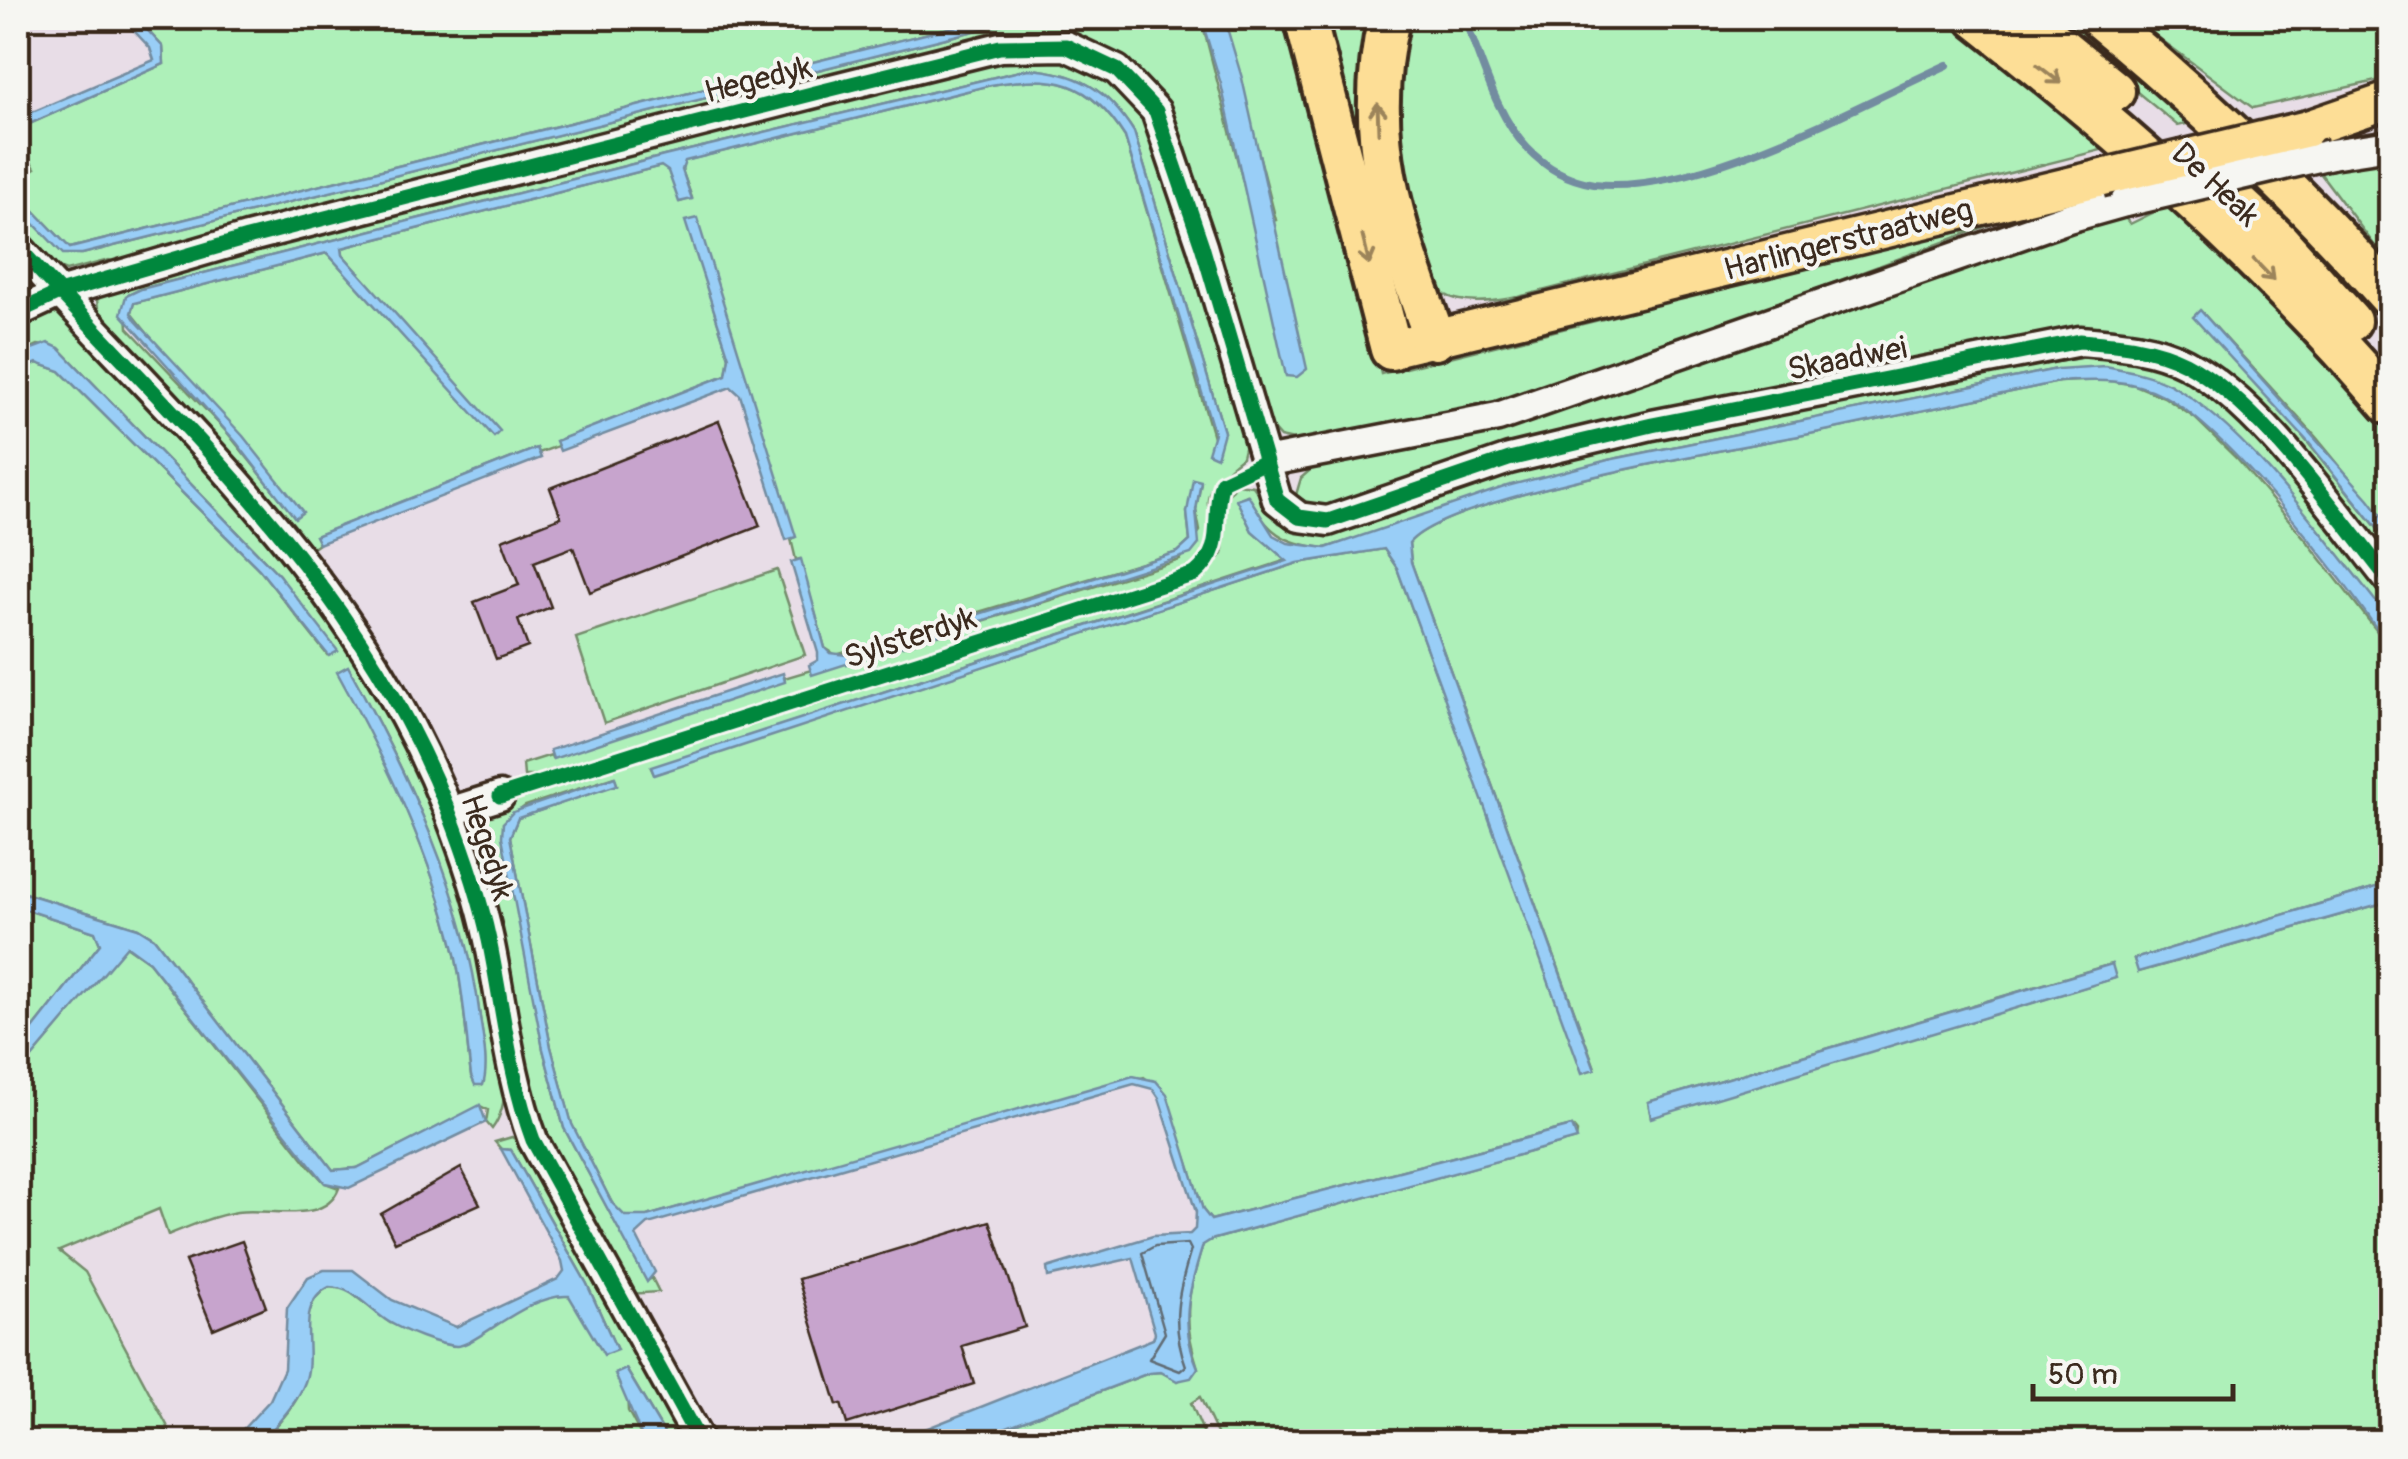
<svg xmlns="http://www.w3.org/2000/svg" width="2408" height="1459" viewBox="0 0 2408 1459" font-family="Pangolin,sans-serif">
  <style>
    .green { fill: #aef0b9; stroke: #748d6c; stroke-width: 2.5; fill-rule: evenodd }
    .water { fill: #99cef7; stroke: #738ca0; stroke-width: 2.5 }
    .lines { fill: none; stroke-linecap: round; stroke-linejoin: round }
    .shore { stroke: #616c75; stroke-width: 2.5 }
    .stream { stroke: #738ca0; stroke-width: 8 }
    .building { fill: #c7a4cd; stroke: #3b2a1e; stroke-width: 2.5 }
    .minor-casing { stroke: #3b2a1e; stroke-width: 35 }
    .major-casing { stroke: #3b2a1e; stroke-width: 42 }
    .highway-casing { stroke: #3b2a1e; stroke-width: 48 }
    .minor { stroke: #f6f6f2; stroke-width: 28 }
    .major { stroke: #fdde96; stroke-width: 35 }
    .highway { stroke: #fdde96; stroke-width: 40 }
    .minor-bridge-casing { stroke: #3b2a1e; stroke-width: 35; stroke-linecap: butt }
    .major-bridge-casing { stroke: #3b2a1e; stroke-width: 42; stroke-linecap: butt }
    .minor-bridge { stroke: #f6f6f2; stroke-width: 28 }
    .major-bridge { stroke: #fdde96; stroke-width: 35 }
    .cycleway-casing { stroke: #f6f6f2; stroke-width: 21 }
    .cycleway { stroke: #00873e; stroke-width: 15 }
    .oneway { stroke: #9c845a }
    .labels { text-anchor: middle; stroke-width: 8; stroke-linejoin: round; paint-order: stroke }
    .street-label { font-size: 32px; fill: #3b2a1e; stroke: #f6f6f2 }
  </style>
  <rect width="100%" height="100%" fill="#e8dde7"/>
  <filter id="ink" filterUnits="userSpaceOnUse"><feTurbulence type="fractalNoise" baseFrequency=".01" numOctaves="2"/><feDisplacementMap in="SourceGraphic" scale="20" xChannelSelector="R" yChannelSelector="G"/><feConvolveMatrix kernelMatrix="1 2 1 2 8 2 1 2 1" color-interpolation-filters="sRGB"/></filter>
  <g filter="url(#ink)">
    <g class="green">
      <polygon points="136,18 989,18 70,248 18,194 18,179 35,168 28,157 18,163 18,129 164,64 163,47"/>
      <polygon points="1026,18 1201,18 1254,225 1276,220 1224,18 1293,18 1333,163 1381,374 1603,319 2023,204 2027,211 1531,395 1477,412 1303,442 1280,437 1265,420 1169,110 1124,60 1067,35 1035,31 999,37 147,251 142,260 122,265 109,260 66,271 49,264 18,230 18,207 63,253 82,254"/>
      <polygon points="1311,18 1382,18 1383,230"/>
      <path d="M1403,18H1960L2121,145L1518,297C1493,301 1465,307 1442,293C1410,271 1391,111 1391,70C1391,53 1399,34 1403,18Z"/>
      <polygon points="2048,18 2073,18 2194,122 2178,126"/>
      <polygon points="2132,18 2390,18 2390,78 2253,108"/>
      <path d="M1000,58C1020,58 1046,54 1065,58C1108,68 1139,104 1157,142L1245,444L1242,457C1178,506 1228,507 1205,553L1188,570L537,776H524L523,764L551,755L552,758L785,681L784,678L811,670L812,674L1180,560L1200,531L1196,510L1201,482L1187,512L1190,541L1178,552L836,655L825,648L800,559L796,560L791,539L795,537L686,221L729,357L726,375L557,441L558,446L539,453L537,448L316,536L319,544L309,551L99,317L97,300L114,286ZM1028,69C1078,72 1107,89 1134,132L1224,432L1214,440L1125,137C1089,80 1055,74 991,85L684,161L682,170L692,198L680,202L668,170L661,166L342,248L343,255L499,431L494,436L327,253L134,303L131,313L296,518L236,442L128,328L126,296L141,289L664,156Z"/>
      <polygon points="2390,152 2390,266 2315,166"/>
      <polygon points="2183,198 2390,418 2390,527 2316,437 2200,310 2390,544 2390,562 2158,339 1615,420 1482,453 1318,510 1296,495 1301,478 1316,465 2122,214 2130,224"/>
      <path d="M47,313L62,314C183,435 305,563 391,711C442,798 471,900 490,997C498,1037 518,1094 492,1129L486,1122L488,1110L480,1106L357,1168L333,1170L154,938L138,928L18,891V372L37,363L60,371L259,569L328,656L279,575L59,348L38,345L18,354V326ZM348,667C411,778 465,897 481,1025C484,1043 488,1069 482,1085L471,1076C466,1036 464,994 455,954C432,856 387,761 338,673Z"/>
      <path d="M2098,355C2128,359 2158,363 2186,379C2258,420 2323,515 2375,580L2390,600V622L2319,532L2171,385L2057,369L1608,460L1325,548C1283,544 1267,532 1247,495L1237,500L1252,531L1287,560L651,768L654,774L1298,563L1384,549L1397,568L1583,1072L1595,1068L1411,562L1409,543C1448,495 1747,446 1819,432C1899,416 1979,399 2059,382L2104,380L2135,385L2164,397L2196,419L2237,459L2307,541L2390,648V883L2134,959L2139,972L2390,901V1441L1221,1442L1200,1397L1191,1403L1207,1441H970L1149,1373L1161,1372L1178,1381L1198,1368C1181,1316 1188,1295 1203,1244L1211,1240L1576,1139L1577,1132L1572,1126L1211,1220L1203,1210L1166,1094L1144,1077L647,1216L625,1217L612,1203L572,1125L551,1047L510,837L518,818L617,784L614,777L525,806L503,823L507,868L523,929L543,1049L564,1128L647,1281L652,1278L659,1292L629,1294L542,1137L475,849C476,815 497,807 525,794L1200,579L1223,554V501L1237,484L1253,486L1279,523L1319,535L1516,467L1844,399ZM2111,964L2115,978L1651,1117L1648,1102Z"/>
      <polygon points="777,570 805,655 604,723 576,638"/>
      <polygon points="18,907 95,932 100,944 18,1048"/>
      <path d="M126,946L149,962L310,1167L325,1183L339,1188C325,1226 268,1207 237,1212C213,1216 190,1226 168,1235L159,1209L59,1251L85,1272L169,1429L144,1441L18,1442V1074Z"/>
      <path d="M512,1137L521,1144L689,1441H669L626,1369L628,1411L644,1441L263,1442C275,1426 294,1408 301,1390C315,1357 293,1305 329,1287L346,1289L390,1323L453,1346C485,1328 531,1293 569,1296L617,1350L587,1284L511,1150L501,1149L495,1142Z"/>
    </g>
    <g class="water">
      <polygon points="122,18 136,18 163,47 164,64 18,129 18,118 154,60 150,48"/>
      <polygon points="989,18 1026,18 82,254 63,254 18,207 18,194 70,248"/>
      <polygon points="1201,18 1224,18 1242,78 1307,369 1297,377 1286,376 1221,84"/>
      <path d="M1028,69C1078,72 1107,89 1134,132L1224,432L1217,457L1208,453L1214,433L1125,137C1089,80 1055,74 991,85L685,161L682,170L692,199L679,202L668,171L661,166L342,248L343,255L500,431L494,437L327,253L134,303L131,313L136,321L243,436L303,512L295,518L236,442L121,314L126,296L141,289L664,156Z"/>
      <polygon points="697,218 796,537 786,540 740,395 731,387 560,451 556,441 726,375 729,357 685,221"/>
      <polygon points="2200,310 2369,499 2390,527 2390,544 2309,443 2193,317"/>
      <polygon points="48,343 59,348 279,575 338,651 329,656 259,569 60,371 37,363 18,372 18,354"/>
      <path d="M2105,366C2127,370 2150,374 2171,385C2247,427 2330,545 2385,613L2390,622V648C2345,581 2232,433 2164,396C2131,378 2096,380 2059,382C1979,399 1899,416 1820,432C1747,446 1448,495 1409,543L1411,562L1595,1069L1582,1073L1397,568L1384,549L1298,563L654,775L651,767L1287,561L1252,531L1236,499L1248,495L1273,535L1288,543L1326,548L1507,486L1608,460L2057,369Z"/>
      <polygon points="537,448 541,458 319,544 315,536"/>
      <polygon points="1193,479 1201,481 1196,510 1199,544 1191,554 812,675 809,665 818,660 818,653 791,562 801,559 825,648 830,653 847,655 1178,552 1190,541 1187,512"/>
      <path d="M348,666C408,775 465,892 480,1017C483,1037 489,1066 483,1085H475L471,1076C466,1036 464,994 455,954C432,856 386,761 337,672Z"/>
      <polygon points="783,673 785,682 553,759 550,750"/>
      <path d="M615,777L617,785L518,818L510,837L551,1047L572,1124L612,1203L625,1216H647L1133,1076L1156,1081L1167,1094L1203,1210L1211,1220L1572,1126L1577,1139L1211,1240L1203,1245C1190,1289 1178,1323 1198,1368L1191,1378L1177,1381L1161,1372L1149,1373L970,1441H923L920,1431L1153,1339L1155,1333L1133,1258L1048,1277L1047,1268L1153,1236L1190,1234L1195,1229L1196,1212L1159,1098L1153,1089L1134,1084L648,1224L636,1235L655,1272L647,1282L564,1128L543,1049L502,837L503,823L513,812Z"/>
      <polygon points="2390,883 2390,901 2138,972 2134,959"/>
      <polygon points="18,891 138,928 154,938 333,1170 357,1168 480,1105 486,1122 349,1188 325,1183 149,962 127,946 18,1074 18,1048 100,944 95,932 18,907"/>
      <polygon points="2112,964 2116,978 1651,1118 1648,1102"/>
      <path d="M501,1149L511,1150L587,1284L617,1350L604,1355L569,1296C528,1293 475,1347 456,1346C438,1345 404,1331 389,1322C369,1310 354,1287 329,1287C293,1305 317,1351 305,1382C297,1404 277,1423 263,1441H232L270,1400L284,1369L287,1308L308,1277L324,1270H353L392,1300L456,1327L558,1279L564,1271L562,1261Z"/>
      <polygon points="626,1369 669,1441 644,1441 615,1374"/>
    </g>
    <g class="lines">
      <path class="shore" d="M1188,1244L1191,1250C1178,1292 1170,1324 1186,1366L1180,1371L1149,1359L1165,1333L1142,1253L1155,1246Z"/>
      <path class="stream" d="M1464,18C1482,60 1495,114 1527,148C1545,167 1568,180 1594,184C1696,196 1854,107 1947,65"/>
    </g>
    <g class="building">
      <polygon points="719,421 760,526 590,592 573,547 534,562 551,607 518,620 528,647 496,659 474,602 519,585 502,540 561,517 550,488"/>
      <polygon points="461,1168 480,1204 395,1242 381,1214"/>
      <polygon points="990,1221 1025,1327 962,1346 974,1384 847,1424 841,1404 837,1405 798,1279"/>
      <polygon points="242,1241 266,1307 213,1329 185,1261"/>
    </g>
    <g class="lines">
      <g class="minor-casing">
        <g id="minor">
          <polyline points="2331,154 2390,145"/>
          <path d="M18,247C179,425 358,580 448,810C464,851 480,897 489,940C503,1007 509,1076 533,1140L700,1442"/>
          <path d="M18,312L59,293L247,238L823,91L1000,47L1066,46L1117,70L1156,111L1202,246L1277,500L1299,517L1328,521L1509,459L1652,425L2080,341C2116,344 2152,346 2185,363C2261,403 2336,514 2390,581"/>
          <polyline points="1265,462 1498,417 2068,218 2125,202"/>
          <polyline points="449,812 500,796"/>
        </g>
      </g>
      <g class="major-casing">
        <g id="major">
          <polyline points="2306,129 2390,100"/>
          <polyline points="1391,349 2100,178"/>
        </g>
      </g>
      <g class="highway-casing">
        <g id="highway">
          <polyline points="1305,18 1391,349"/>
          <path d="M1389,18C1361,139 1394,225 1435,339"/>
          <path d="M1977,18C2126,134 2267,260 2390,404"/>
          <polyline points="2024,18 2114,91"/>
          <path d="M2100,18C2204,104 2301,196 2390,297"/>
          <polyline points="2216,184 2280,243 2350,321"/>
        </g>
      </g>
      <use href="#minor" class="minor"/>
      <use href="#major" class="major"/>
      <use href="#highway" class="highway"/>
      <g class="minor-bridge-casing">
        <polyline id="minor-bridge" points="2125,202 2331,154"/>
      </g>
      <g class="major-bridge-casing">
        <polyline id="major-bridge" points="2100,178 2306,129"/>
      </g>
      <use href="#minor-bridge" class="minor-bridge"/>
      <use href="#major-bridge" class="major-bridge"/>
      <g class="cycleway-casing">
        <g id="cycleway">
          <path d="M18,247C179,425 358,580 448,810C464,851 480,897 489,940C503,1007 509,1076 533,1140L700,1442"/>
          <path d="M18,312L59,293L247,238L823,91L1000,47L1066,46L1117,70L1156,111L1202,246L1277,500L1299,517L1328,521L1509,459L1652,425L2080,341C2116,344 2152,346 2185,363C2261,403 2336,514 2390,581"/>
          <path d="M500,796L1195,574C1228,545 1210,520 1222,482L1265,462"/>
        </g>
      </g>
      <use href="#cycleway" class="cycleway"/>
    </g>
    <defs><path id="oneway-shaft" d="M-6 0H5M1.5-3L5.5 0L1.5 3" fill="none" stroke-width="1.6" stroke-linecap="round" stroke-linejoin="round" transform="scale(2.5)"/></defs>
    <g class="oneway">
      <use href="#oneway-shaft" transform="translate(2049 74) rotate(38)"/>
      <use href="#oneway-shaft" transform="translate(1378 118) rotate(-92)"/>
      <use href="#oneway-shaft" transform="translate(1366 250) rotate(76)"/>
      <use href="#oneway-shaft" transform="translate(2264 270) rotate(46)"/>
    </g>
  </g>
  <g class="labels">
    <g class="street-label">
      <text transform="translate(758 79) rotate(-14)" y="11">Hegedyk</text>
      <text transform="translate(2216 184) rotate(43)" y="11">De Heak</text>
      <text transform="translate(1848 239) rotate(-14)" y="11">Harlingerstraatweg</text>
      <text transform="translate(1847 358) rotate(-11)" y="11">Skaadwei</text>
      <text transform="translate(910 637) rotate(-18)" y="11">Sylsterdyk</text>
      <text transform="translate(488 847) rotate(72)" y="11">Hegedyk</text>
    </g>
  </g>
  <rect width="2408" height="1459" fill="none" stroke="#f6f6f2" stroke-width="60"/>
  <rect x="30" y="30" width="2348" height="1399" fill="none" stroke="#3b2a1e" stroke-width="4" filter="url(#ink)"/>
  <path d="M2033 1384v15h200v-15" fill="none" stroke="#3b2a1e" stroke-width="5"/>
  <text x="2048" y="1384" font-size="30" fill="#3b2a1e" stroke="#f6f6f2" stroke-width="8" paint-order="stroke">50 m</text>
</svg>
